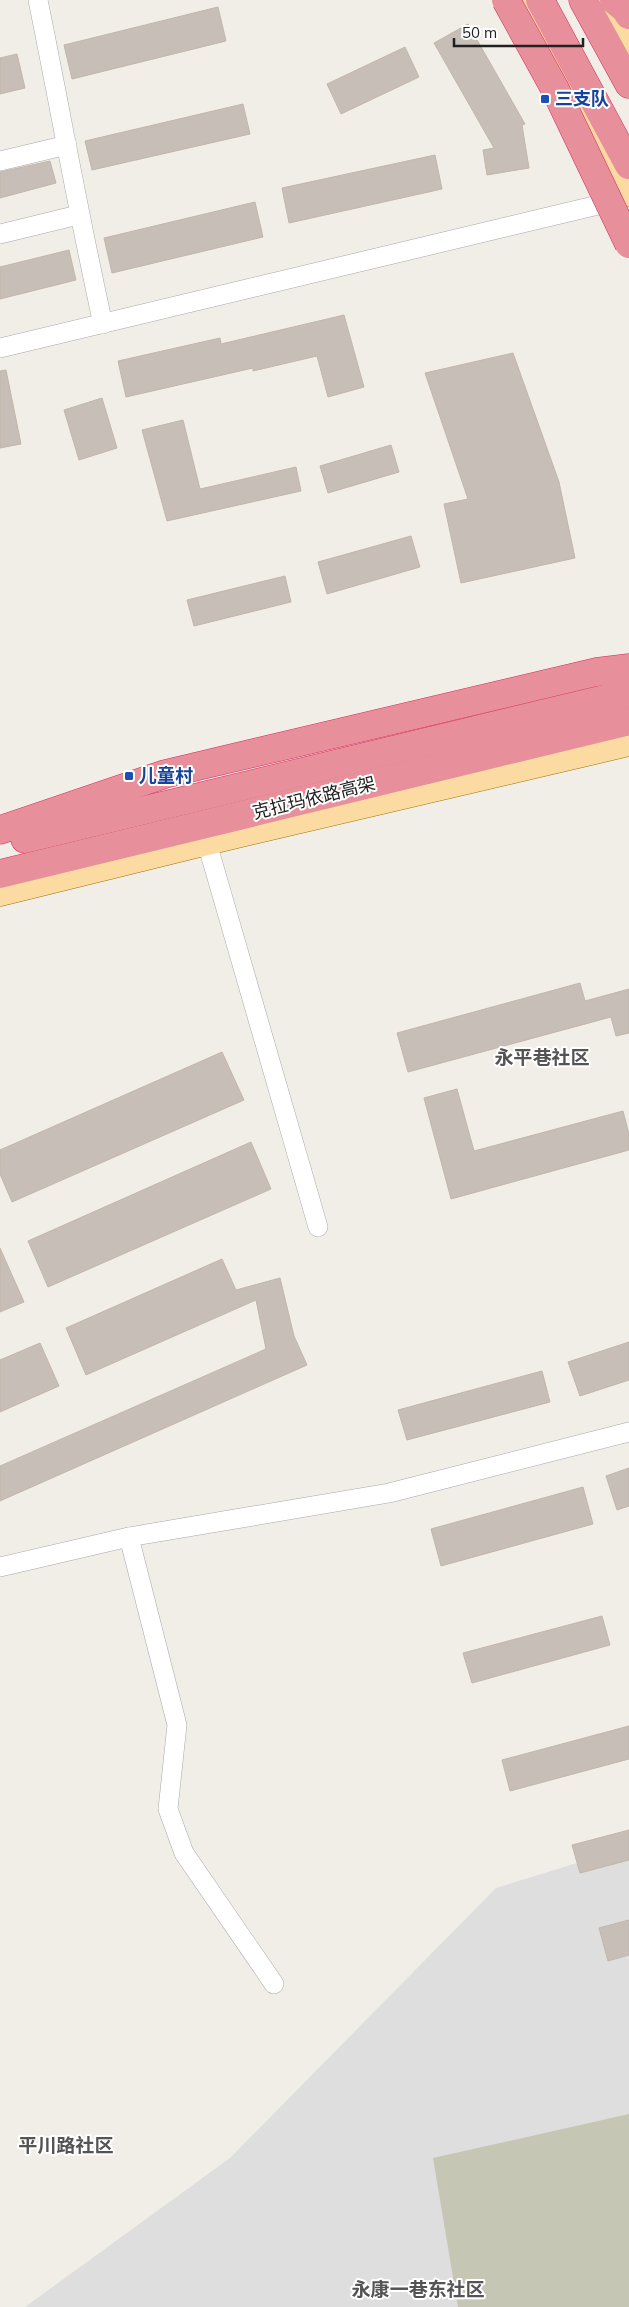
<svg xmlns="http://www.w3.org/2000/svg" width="629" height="2307" viewBox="0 0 629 2307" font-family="Mulish,'Noto Sans SC',sans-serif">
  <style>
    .residential { fill: #dfdede }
    .construction { fill: #c5c6b3 }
    .building { fill: #c6beb7; stroke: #c3b6aa }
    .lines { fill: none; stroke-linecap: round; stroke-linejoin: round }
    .minor-casing { stroke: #a8a8a8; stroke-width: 20 }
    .major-casing { stroke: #9d7301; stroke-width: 25 }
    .highway-casing { stroke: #db285a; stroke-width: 29 }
    .minor { stroke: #fff; stroke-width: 19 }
    .major { stroke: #fcdba2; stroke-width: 24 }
    .highway { stroke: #e7909b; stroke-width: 28 }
    .highway-bridge-casing { stroke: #db285a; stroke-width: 29; stroke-linecap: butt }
    .highway-bridge { stroke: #e7909b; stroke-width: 28 }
    .transit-dot { fill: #1a4fb4; stroke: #fff; stroke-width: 2 }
    .labels { text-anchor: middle; stroke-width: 4; stroke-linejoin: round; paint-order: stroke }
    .transit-label { font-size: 18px; font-weight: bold; fill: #164399; stroke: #fff; text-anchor: start }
    .street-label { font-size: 18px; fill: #212121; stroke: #fff }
    .neighbourhood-label { font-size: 19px; font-weight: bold; fill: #545454; stroke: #fff }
  </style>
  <rect width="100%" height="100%" fill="#f1eee7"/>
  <polygon class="residential" points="629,1847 629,2307 25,2307 230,2158 496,1888"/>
  <polygon class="construction" points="629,2114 629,2307 458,2307 433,2158"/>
  <g class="building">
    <polygon points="218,7 226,41 72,79 64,45"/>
    <polygon points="468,24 525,124 522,125 529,168 487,175 483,150 494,148 434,43"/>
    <polygon points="405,47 419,77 341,114 327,84"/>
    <polygon points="17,54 25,88 0,94 0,58"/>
    <polygon points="243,104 250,134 92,170 85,141"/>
    <polygon points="435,155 442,189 289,223 282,188"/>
    <polygon points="50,161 56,183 0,198 0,172"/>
    <polygon points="255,202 263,237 112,273 104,238"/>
    <polygon points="69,250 76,280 0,299 0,267"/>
    <polygon points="344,315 364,387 328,397 317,356 253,371 253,368 126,397 118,361 220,338 221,344"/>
    <polygon points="513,353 559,482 575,558 461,583 444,504 468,499 425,373"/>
    <polygon points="6,370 21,444 0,448 0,371"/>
    <polygon points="102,398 117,448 79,460 64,410"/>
    <polygon points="183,420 200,489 296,467 301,491 167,521 142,430"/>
    <polygon points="391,445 399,472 328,493 320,466"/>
    <polygon points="411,536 420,567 327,594 318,562"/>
    <polygon points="285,576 291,602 194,626 187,600"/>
    <polygon points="580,983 585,1001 629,989 629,1033 616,1036 611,1017 408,1072 397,1033"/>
    <polygon points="222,1052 244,1100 12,1202 0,1174 0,1150"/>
    <polygon points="457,1089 474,1151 623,1111 629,1134 629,1150 451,1199 424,1098"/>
    <polygon points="251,1142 271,1189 48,1287 28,1241"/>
    <polygon points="0,1248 24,1302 0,1312"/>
    <polygon points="222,1259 236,1290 280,1278 294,1336 307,1365 0,1501 0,1466 266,1349 256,1300 86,1375 66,1328"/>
    <polygon points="629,1342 629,1380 580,1396 568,1362"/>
    <polygon points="40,1343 59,1386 0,1412 0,1360"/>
    <polygon points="542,1371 550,1402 407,1440 398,1410"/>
    <polygon points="629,1468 629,1506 617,1510 606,1476"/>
    <polygon points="583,1487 593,1524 441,1566 431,1529"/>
    <polygon points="602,1616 610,1645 472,1683 463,1653"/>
    <polygon points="629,1726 629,1759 510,1791 502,1760"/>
    <polygon points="629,1830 629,1860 580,1873 572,1845"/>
    <polygon points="629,1920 629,1955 608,1961 599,1928"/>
  </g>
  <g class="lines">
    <g class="minor-casing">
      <g id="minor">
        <path d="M38,0C60,108 79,217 103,324"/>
        <polyline points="0,161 67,145"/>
        <polyline points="0,234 78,215"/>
        <polyline points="0,348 619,200"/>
        <polyline points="207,843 318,1227"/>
        <polyline points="129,1537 177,1725 168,1809 184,1853 274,1984"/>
        <polyline points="0,1567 129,1537 389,1493 629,1432"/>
      </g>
    </g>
    <g class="major-casing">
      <g id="major">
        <polyline points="523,0 629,194"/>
        <polyline points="605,0 629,45"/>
        <polyline points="0,894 207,843 629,744"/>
      </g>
    </g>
    <g class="highway-casing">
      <g id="highway">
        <polyline points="540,0 629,165"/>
        <polyline points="583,0 629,84"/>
        <polyline points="614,0 625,9 629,15"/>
        <polyline points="0,830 165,774 596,672 629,668"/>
        <polyline points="25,839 629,693"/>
        <polyline points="0,874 629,721"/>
      </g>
    </g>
    <use href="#minor" class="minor"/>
    <use href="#major" class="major"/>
    <use href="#highway" class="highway"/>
    <g class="highway-bridge-casing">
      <polyline id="highway-bridge" points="506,0 555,89 629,244"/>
    </g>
    <use href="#highway-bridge" class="highway-bridge"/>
  </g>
  <g class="transit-dot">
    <rect x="540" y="94" width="10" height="10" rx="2.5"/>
    <rect x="124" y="771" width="10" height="10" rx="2.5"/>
  </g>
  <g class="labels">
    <g class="transit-label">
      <text x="555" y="105">三支队</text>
      <text x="139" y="782">儿童村</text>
    </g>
    <g class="street-label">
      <text transform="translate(314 798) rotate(-14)" y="6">克拉玛依路高架</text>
    </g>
    <g class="neighbourhood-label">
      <text x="542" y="1064">永平巷社区</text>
      <text x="66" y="2152">平川路社区</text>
      <text x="418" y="2296">永康一巷东社区</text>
    </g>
  </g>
  <path d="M454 38v8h129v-8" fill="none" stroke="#212121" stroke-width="2.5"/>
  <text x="462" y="38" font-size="15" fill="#212121" stroke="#ffffff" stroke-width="4" paint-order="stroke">50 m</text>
</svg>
